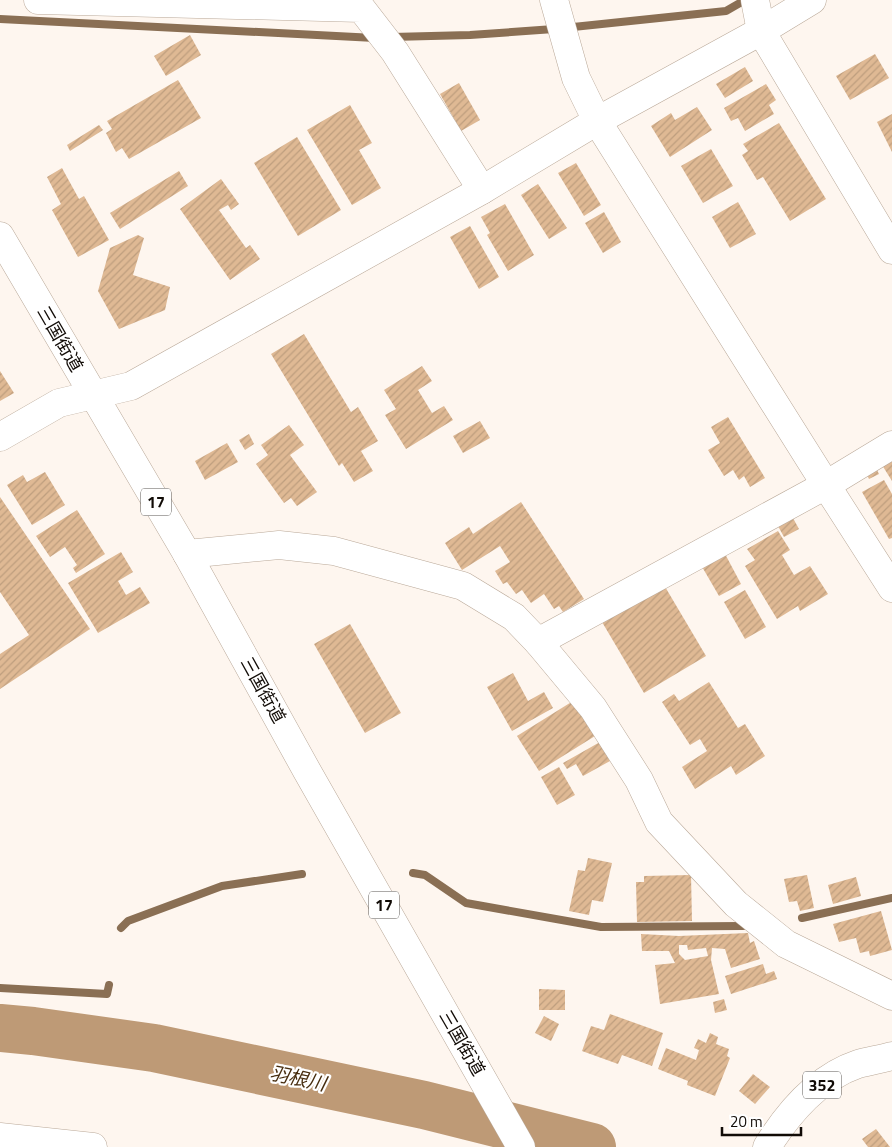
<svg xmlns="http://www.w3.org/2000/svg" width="892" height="1147" viewBox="0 0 892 1147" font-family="'Titillium Web','Noto Sans JP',sans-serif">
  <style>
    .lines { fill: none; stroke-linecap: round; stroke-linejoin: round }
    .stream { stroke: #8a6f54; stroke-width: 8 }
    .river { stroke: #be9a76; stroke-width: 48 }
    .building { fill: url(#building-hatch); fill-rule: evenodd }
    .minor-casing { stroke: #baa999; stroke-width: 29 }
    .highway-casing { stroke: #baa999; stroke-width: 29 }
    .minor { stroke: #fff; stroke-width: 28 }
    .highway { stroke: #fff; stroke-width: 28 }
    .labels { text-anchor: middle; stroke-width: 4.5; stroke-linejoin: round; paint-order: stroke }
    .shield { fill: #fff; stroke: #585451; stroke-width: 1 }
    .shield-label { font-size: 16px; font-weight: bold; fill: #110b06 }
    .street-label { font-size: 18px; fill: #110b06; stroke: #fff }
    .water-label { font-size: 19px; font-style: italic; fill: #472d0f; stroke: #fff }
  </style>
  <defs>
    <pattern id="building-hatch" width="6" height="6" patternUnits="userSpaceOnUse" patternTransform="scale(1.25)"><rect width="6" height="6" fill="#dfb994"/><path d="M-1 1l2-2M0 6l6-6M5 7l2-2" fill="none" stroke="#be9e7e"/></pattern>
  </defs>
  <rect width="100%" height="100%" fill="#fef6ef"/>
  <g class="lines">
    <g class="stream">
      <polyline points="0,19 375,38"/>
      <polyline points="392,37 470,35 554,29 726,11 745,0"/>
      <polyline points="413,873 425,875 466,903 601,927 743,926"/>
      <polyline points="802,918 892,898"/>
      <polyline points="121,928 128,921 222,886 302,874"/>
      <polyline points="0,988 107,994 109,985"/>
    </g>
    <polyline class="river" points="0,1028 33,1031 154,1048 424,1105 592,1147"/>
  </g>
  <g class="building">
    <polygon points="190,35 201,55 166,76 154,56"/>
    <polygon points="875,54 889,78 850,100 836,76"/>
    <polygon points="745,67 753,81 725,98 716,84"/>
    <polygon points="178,80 201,118 129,159 122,148 116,152 106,133 112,129 107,121"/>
    <polygon points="459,83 480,120 461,131 440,94"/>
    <polygon points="766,84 776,100 769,105 774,114 745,131 738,118 731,121 724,108"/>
    <polygon points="350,105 372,143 359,150 381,188 352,205 307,130"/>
    <polygon points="697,107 712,130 670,157 651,126 671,113 675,120"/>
    <polygon points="892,114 892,152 877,122"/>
    <polygon points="779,123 826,199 790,221 763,177 757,180 742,155 748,151 743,144"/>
    <polygon points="99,125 103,130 70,151 67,145"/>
    <polygon points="297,137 341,210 298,236 254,163"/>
    <polygon points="711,149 733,186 703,203 681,166"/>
    <polygon points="576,163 601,205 584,216 558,173"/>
    <polygon points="62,168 79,199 84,196 109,240 78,257 52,210 61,204 47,177"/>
    <polygon points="179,171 188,186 120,229 110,213"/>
    <polygon points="221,179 239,204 231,210 228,205 219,210 246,248 250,245 260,259 230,280 180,209"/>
    <polygon points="538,184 567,228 549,239 521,195"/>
    <polygon points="738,202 756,234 730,248 712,217"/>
    <polygon points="505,204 534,255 508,271 487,235 490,233 481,217"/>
    <polygon points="604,212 621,242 603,253 585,223"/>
    <polygon points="470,226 499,277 479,289 450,237"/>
    <polygon points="138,235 144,238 133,275 170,287 165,310 119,329 98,291 110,248"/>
    <polygon points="304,334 351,412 358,407 378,441 361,451 373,471 354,482 342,463 339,466 271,354"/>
    <polygon points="422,366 432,381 418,390 432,413 444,406 453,420 406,449 385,415 396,409 384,390"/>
    <polygon points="0,371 14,393 0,401"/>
    <polygon points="728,417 765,478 750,487 744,476 739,480 733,470 724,476 708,450 720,443 711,427"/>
    <polygon points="480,421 490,438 463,453 453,436"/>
    <polygon points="289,425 304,445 290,455 317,492 297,506 291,498 284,503 256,464 268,455 261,445"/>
    <polygon points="249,434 254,444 245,450 239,440"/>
    <polygon points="227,443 238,462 205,480 195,461"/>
    <polygon points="892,459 892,481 882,465"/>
    <polygon points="873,462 879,474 869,479 863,467"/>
    <polygon points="45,472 65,505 32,525 7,485 23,475 27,482"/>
    <polygon points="884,480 892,494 892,538 889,539 862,492"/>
    <polygon points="0,497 90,629 0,689 0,654 29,635 0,592"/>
    <polygon points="521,502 584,599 563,612 559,606 554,609 544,594 531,603 522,590 516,594 507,582 503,584 495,571 510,562 500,546 462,570 445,543 469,527 473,534"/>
    <polygon points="788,509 799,529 784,537 773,517"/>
    <polygon points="77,510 105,554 76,573 73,568 77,565 65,547 50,557 36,536"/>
    <polygon points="778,531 790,550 782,555 794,575 810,566 828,594 800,611 798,606 777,619 745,566 755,560 747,549"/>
    <polygon points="121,552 133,572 118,581 126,595 140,587 150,603 98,633 68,583"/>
    <polygon points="724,552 741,584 719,596 701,565"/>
    <polygon points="664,585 706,656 644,693 602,622"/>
    <polygon points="745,590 766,627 745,639 724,602"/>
    <polygon points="350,624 401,713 365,733 314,644"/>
    <polygon points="513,673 528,701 544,692 553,708 512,731 487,687"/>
    <polygon points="709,682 738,728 745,724 765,756 736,775 731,766 695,789 682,767 707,751 700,739 690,745 662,702 674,694 679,701"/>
    <polygon points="573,701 595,736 539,771 517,736"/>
    <polygon points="600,742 610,761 583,776 576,764 567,769 563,763"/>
    <polygon points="559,767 575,795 557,805 541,777"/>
    <polygon points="588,858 612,863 603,902 592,900 589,915 569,911 578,870 585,871"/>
    <polygon points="691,875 692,921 637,922 636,882 644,882 644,876"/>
    <polygon points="807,875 814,908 800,911 797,901 789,902 784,879"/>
    <polygon points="856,877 861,896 833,904 828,885"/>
    <polygon points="881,911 892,950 870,956 869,951 860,953 856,938 839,942 833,924"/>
    <path d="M748,933L750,943L754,941L760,959L731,968L725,949L712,948L711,960L719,994L660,1004L655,965L675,963L669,951H642L641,934L679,936ZM679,945H687L688,950L706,948L708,956L685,960L679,954Z"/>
    <polygon points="763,964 766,974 774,971 777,979 731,994 725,976"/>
    <polygon points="539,989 565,990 565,1010 539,1010"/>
    <polygon points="724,999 727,1010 715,1013 713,1002"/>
    <polygon points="610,1014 663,1033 652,1066 622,1055 618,1064 582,1051 591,1026 604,1030"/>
    <polygon points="544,1016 559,1024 551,1041 535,1033"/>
    <polygon points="710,1033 718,1037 716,1044 729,1049 727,1056 730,1058 715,1096 687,1085 688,1081 658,1069 666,1048 696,1060 699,1050 694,1048 698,1039 706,1043"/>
    <polygon points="753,1074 770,1087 755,1104 739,1091"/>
    <polygon points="876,1129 890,1147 868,1147 862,1139"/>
  </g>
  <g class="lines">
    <g class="minor-casing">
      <g id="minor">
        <polyline points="38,0 361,8 395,52 482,190"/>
        <polyline points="554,0 576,78 597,121 826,485 892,588"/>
        <polyline points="755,0 761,31 892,250"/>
        <polyline points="0,437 59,403 131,386 482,190 597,121 761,31 812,0"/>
        <polyline points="187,554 279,545 334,551 463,586 514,617 538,642 593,708 639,780 659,822 736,904 786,944 892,996"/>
        <polyline points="538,642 826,485 892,445"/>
        <polyline points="0,1137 93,1147"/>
      </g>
    </g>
    <g class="highway-casing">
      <g id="highway">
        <polyline points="0,236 187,554 307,771 521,1147"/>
        <path d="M767,1147C788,1113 819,1077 858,1064C869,1061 881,1059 892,1056"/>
      </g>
    </g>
    <use href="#minor" class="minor"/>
    <use href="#highway" class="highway"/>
  </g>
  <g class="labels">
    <g class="shield">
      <rect x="141" y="488.5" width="30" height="27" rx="4"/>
      <rect x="369" y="891.5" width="30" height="27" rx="4"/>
      <rect x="803" y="1071.5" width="38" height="27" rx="4"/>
    </g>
    <g class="shield-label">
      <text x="156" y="508">17</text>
      <text x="384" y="911">17</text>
      <text x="822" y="1091">352</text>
    </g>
    <g class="street-label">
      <text transform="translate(60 339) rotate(60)" y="6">三国街道</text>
      <text transform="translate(263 690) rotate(61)" y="6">三国街道</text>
      <text transform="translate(462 1043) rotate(60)" y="6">三国街道</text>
    </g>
    <g class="water-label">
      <text transform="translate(298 1078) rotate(12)" y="7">羽根川</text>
    </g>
  </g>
  <path d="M722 1127v8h79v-8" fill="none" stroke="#110b06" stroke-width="2.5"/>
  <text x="730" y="1127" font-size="15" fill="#110b06" stroke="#ffffff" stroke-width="4" paint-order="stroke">20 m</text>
</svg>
